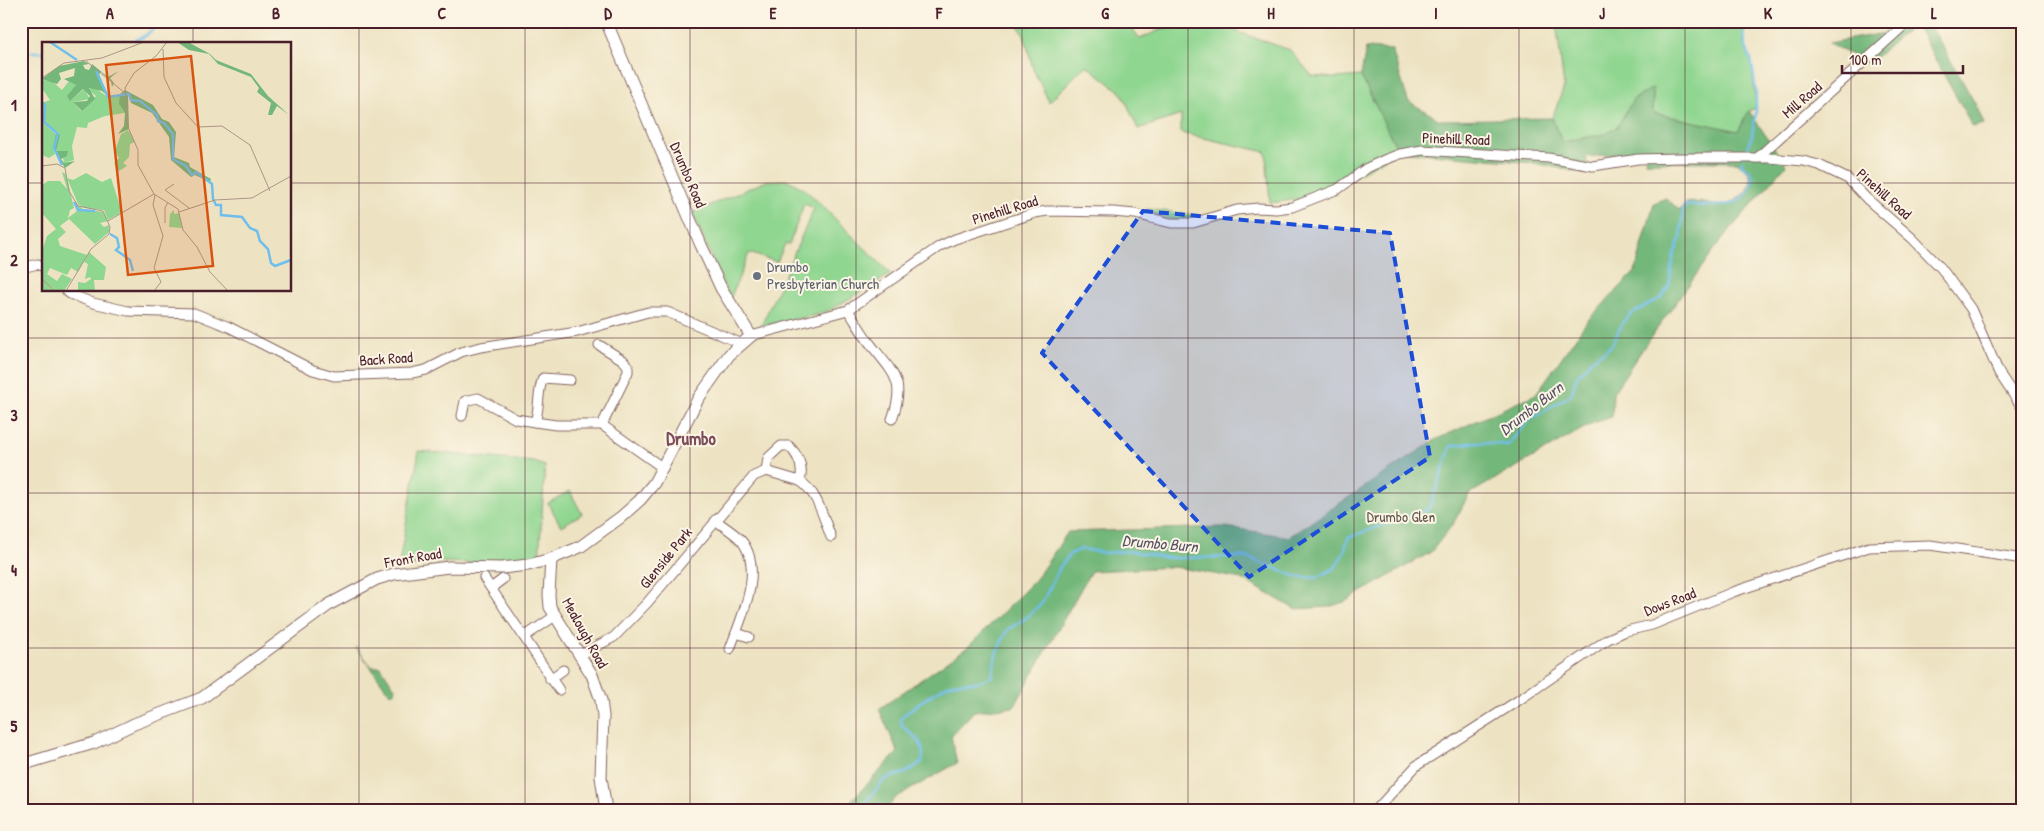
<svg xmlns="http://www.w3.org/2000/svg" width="2044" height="831" viewBox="0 0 2044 831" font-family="'Patrick Hand',sans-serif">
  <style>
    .green { fill: #8fd690; stroke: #6c7a5e }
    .forest { fill: #73b77a; stroke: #5e6b52 }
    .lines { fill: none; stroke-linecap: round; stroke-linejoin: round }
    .stream { stroke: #70beeb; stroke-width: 2.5 }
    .minor-casing { stroke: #836460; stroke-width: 11 }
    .tertiary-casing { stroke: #836460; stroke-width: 13 }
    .minor { stroke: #fff; stroke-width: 9 }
    .tertiary { stroke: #fff; stroke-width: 11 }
    .marked { fill: #1d4ed8; fill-opacity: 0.2; stroke: #1d4ed8; stroke-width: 4; stroke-dasharray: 10 6; stroke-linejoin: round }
    .grid { fill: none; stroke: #4a1f2b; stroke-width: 1; stroke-opacity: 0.55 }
    .worship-dot { fill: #6b7280; stroke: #fcf5e5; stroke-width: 2 }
    .labels { text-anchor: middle; stroke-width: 4; stroke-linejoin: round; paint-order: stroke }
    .street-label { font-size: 15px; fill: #4a1f2b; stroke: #fcf5e5 }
    .worship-label { font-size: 15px; fill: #5b616d; stroke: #fcf5e5; text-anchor: start }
    .park-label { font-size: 15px; fill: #5f5649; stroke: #fcf5e5 }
    .water-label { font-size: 16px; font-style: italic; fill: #554f65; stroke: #fcf5e5 }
    .quarter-label { font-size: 18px; font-weight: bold; fill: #7b4d5b; stroke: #fcf5e5 }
    .inset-river { fill: none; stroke: #70beeb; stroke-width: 2.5 }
    .inset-road { fill: none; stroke: #ac9586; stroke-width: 1 }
    .view { fill: #d8530f; fill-opacity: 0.15; stroke: #d8530f; stroke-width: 2.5 }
    .inset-edge { fill: none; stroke: #4a1f2b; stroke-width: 2.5 }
    .neatline { fill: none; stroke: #4a1f2b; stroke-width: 2 }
    .grid-label { font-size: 16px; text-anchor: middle; font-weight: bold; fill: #4a1f2b }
  </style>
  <rect width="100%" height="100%" fill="#fcf5e5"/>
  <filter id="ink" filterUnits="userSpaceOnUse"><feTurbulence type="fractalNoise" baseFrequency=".02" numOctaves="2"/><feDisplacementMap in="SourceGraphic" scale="10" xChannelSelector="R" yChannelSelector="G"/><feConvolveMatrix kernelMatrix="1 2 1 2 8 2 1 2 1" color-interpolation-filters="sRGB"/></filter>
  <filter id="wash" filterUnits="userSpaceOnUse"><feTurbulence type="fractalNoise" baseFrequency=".0096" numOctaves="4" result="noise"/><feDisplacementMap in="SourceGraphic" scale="20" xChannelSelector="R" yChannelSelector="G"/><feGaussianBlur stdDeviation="1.12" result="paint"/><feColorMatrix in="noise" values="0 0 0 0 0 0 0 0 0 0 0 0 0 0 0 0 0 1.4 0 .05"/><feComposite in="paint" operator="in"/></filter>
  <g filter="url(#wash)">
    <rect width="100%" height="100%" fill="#ede3c3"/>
    <g class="green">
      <polygon points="1014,21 1127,21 1140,39 1179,21 1224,21 1235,31 1290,50 1312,76 1336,78 1361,76 1398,151 1338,186 1300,199 1270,203 1266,152 1181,133 1181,115 1138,129 1122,93 1086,65 1049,102 1033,69 1024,34"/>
      <polygon points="1556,21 1743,21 1745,45 1751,59 1756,108 1749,111 1738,131 1653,113 1653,89 1633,100 1617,127 1606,134 1562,142 1552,118 1564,87"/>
      <polygon points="788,180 806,190 891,274 832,309 816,315 761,326 783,279 814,208 804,204 789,245 785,244 777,262 749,253 730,299 692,213 766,181"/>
      <path d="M1146,209L1204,216C1177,223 1170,222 1146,209Z"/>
      <polygon points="419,451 534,462 545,466 539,560 507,564 440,562 398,569"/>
      <polygon points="570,491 582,514 561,526 548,503"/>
    </g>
    <g class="forest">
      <polygon points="1899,21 1928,21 1976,105 1984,124 1973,127 1915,23 1868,64 1829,43 1885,33"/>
      <path d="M1366,48L1392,50L1408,101L1440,120L1552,118L1562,142L1606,134L1617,127L1633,100L1653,88V113L1738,131L1749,111L1786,165L1722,239L1641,351L1613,393L1612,417L1593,423L1469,494L1453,524L1431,552L1344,602L1328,607L1295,609L1242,579L1175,567L1091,571L1014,707L974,711L951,736L957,763L895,798L886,810H842L898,752L879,709L968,647L1036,579L1068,532L1225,527L1289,537L1437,439L1536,394L1588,320L1635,272L1654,203L1666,198L1680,211C1681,208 1683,204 1687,203C1708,199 1720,214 1740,197C1744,194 1746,192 1748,188C1751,184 1752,178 1749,173C1747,169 1741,167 1738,162H1647L1644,151L1586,157L1590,174L1534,163L1398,151L1361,76Z"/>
      <polygon points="356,647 372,667 381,667 396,690 390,694"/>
    </g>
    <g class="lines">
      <g class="stream">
        <polyline points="1743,21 1745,45 1751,59 1756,91 1756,112 1752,135 1744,156"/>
        <polyline points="126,44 145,36 162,21"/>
        <polyline points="29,52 44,52"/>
        <path d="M859,810L885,779L907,772L922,762C926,743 915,737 902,726L901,718C908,710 945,684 954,683C970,681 976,685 992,676L996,654L1007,630L1026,618L1042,603L1060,567L1070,554L1082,549L1105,553L1129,551L1168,558L1246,557L1295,576L1316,578L1335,568L1344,552L1348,538C1375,527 1402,519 1429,509L1451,446L1476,442L1508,445L1528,421L1571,395L1577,376L1591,360L1611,346L1623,322L1631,314L1661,298L1669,286L1674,255L1681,237L1683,207L1688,205C1714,206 1748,212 1753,177L1749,170L1741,165L1742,161"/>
      </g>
    </g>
  </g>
  <g filter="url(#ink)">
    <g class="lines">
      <g class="minor-casing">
        <g id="minor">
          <polyline points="1757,158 1909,21"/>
          <polyline points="21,268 38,264 44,267"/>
          <polyline points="66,290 70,294 93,303 128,311 194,313 229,327 313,370 334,376 412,373 426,370 461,352 481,347 577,332 648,312 667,312 740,343"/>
          <path d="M848,310C856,322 863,335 872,346C894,374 906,382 892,419"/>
          <polyline points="751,336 848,310 940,246 955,239 1035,213 1047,211 1113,212 1135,214 1171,223 1193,223 1237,210 1258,208 1276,209 1292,207 1338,189 1367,168 1384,160 1400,154 1422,150 1548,158 1593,166 1638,159 1680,158 1770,158 1803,161 1819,165 1848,179 1867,199 1912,238 1941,268 1971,309 1999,373 2023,409"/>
          <polyline points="599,345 623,360 628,366 628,372 602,425"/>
          <polyline points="462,416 465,401 478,398 516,419 535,422 556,425 602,425 663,468"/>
          <path d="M535,422C540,408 537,392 543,378L570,380"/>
          <polyline points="766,471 800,481"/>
          <path d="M715,520C723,526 733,532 740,539C766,568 741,618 730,649"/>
          <polyline points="484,578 524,637"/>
          <polyline points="491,588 503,579"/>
          <polyline points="555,616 524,637 559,690"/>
          <polyline points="736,633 749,637"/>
          <path d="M580,655L614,637L647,603L754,476L766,471L768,458L781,446H789C799,456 804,467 800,481C818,493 823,517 831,537"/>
          <polyline points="550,679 563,670"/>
          <polyline points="1376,810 1416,766 1519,700 1608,639 1626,631 1652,625 1733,592 1869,547 1930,545 2023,559"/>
        </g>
      </g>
      <g class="tertiary-casing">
        <g id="tertiary">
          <polyline points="551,559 549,595 550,607 592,675 601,700 603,716 601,777 606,810"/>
          <polyline points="21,765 94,743 134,724 202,698 330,604 377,579 394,574 449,567 502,568 528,565 551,559 580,547 621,517 640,500 654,483 698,399 729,355 751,336 721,288 701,245 606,21"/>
        </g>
      </g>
      <use href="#minor" class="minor"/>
      <use href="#tertiary" class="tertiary"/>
    </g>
  </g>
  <path class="marked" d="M1143,211L1390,233L1430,457L1249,577L1042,353Z"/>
  <path class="grid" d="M193,21V44M359,21V810M525,21V810M690,21V810M856,21V810M1022,21V810M1188,21V810M1354,21V810M1519,21V810M1685,21V810M1851,21V810M21,183H44M290,183H2023M193,290V810M21,338H2023M21,493H2023M21,648H2023"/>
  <circle class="worship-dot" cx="757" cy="276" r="5"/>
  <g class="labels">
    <g class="street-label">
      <text transform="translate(1802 100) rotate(-41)" y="5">Mill Road</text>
      <text transform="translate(1456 139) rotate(2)" y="5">Pinehill Road</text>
      <text transform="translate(688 175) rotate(67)" y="5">Drumbo Road</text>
      <text transform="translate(1884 194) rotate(42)" y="5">Pinehill Road</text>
      <text transform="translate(1005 210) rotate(-17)" y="5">Pinehill Road</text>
      <text transform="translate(386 359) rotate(-4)" y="5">Back Road</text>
      <text transform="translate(413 558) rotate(-10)" y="5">Front Road</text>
      <text transform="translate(666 558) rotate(-51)" y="5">Glenside Park</text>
      <text transform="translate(1670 602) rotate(-21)" y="5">Dows Road</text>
      <text transform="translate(585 633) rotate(61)" y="5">Mealough Road</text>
    </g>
    <g class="worship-label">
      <text x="767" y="272">Drumbo<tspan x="767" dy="17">Presbyterian Church</tspan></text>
    </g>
    <g class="park-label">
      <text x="1401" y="522">Drumbo Glen</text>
    </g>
    <g class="water-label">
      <text transform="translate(1531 408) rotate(-38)" y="6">Drumbo Burn</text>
      <text transform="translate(1160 543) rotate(5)" y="6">Drumbo Burn</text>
    </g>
    <g class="quarter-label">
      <text x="691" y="445">Drumbo</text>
    </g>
  </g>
  <g transform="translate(42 42)">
    <rect width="249" height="249" fill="#ede3c3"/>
    <path d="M1,38L10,39L20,48L27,39L34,43L29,58L42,47L48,57L31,60L39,69L54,54L47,48L50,44L66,55L78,52V64L83,71L63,74L46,81L45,86L35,85L30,104L32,118L22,121L20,109H14L16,90L1,81L16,94L11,106L13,112L7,116L0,113V61L8,58L1,48ZM86,88L93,100L88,102L87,115L81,121L85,124L77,129L72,121L77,116L73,109L79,92ZM20,130L24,132L32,166L28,168L26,176L35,169L32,160L41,167L61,170L66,179L58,181L62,185L67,183V190L53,202L27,177L18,184L24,190L16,197L18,204L45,213L36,230L29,226L25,233L8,226L5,232L15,239L20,232L30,237L22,249H14L7,243L12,249H0V237L4,241L0,236V209L5,194L14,187L0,171V143L6,139H18L25,147ZM44,131L60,140L69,136L80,170L66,178L62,168L43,166L36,162L25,136L31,138ZM132,168V172L137,171L140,186L127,185L128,172ZM47,210L64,225L62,238H52L53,249H36V240L43,241L49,237L48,235L43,237L46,222L42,220Z" fill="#8fd690"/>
    <path d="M135,0H146L168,12L174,18L209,32L226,54L247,73L235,64L230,73H226L229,61L215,50L217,46L209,35L176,22L167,12L147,8ZM42,19L47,22L41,23L43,27L47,28L50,22L66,35L77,29L68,36L72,41L70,45L69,39L59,30L57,32L66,54L60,49L47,46L53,57L40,69L31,60L45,59L48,54L41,47L28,59L25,54L34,43L22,37L32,34L33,26L17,31L19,37L15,42L0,37L17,24ZM83,48L111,63L120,77L127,80L134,90L132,115L147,121L148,125L169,137L168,140L153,133L149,135L129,118L127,95L110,71L89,61L86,51L87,87L76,92L82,84L83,71L77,62L78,52ZM0,60L3,61V64L2,80L18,93L14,109H26L25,114L19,117L22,121L33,119L23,126L11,106L14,91L1,81L3,64Z" fill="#73b77a"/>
    <path class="inset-river" d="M8,0L35,18M54,29L66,55L87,52L89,58L98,59L115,73L116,79L122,81L131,92V117L144,124L150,133L154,130L170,142L171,157L174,163H179V173L200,175L208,186L215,189L218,199L226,207L229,221L233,224L249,218M0,60L3,64L2,80L16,92L12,106L20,123M32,160L36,168L53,169M68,192L75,196L77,205L74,208L88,218L91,229"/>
    <path class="inset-road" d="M121,7L122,35L134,61L156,85L180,84L208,103L228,149M44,19L83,51M0,36L22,21L60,16L102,0M0,124L15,122L23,126L27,149L36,164L61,169L68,185L67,192L49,207L24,249M132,142L123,148L147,166M112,152L96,123V108L86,85L83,46L92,31L114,14L125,0M112,152L136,167L141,188L155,205L168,230L186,249M137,170L173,158L210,156L249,134M66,179L112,152M123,181V166L126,160M0,237L13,249M112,249L119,240L112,226L121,194L111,163L113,153"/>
    <path class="view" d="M149,14L171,224L86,233L64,23Z"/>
    <rect width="249" height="249" class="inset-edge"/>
  </g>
  <rect width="2044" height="831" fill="none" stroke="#fcf5e5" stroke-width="55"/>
  <path d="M1842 65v8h121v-8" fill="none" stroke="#4a1f2b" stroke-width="2.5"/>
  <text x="1849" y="65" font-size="15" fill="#4a1f2b" stroke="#fcf5e5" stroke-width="4" paint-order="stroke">100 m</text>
  <rect x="28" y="28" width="1988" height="776" class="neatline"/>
  <g class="grid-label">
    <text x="110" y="19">A</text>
    <text x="276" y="19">B</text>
    <text x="442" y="19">C</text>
    <text x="608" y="19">D</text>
    <text x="773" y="19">E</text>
    <text x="939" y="19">F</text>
    <text x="1105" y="19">G</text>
    <text x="1271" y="19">H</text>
    <text x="1436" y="19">I</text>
    <text x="1602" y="19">J</text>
    <text x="1768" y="19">K</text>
    <text x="1934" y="19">L</text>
    <text x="14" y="111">1</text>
    <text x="14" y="266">2</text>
    <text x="14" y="421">3</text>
    <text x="14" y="576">4</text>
    <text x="14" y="732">5</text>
  </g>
</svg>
